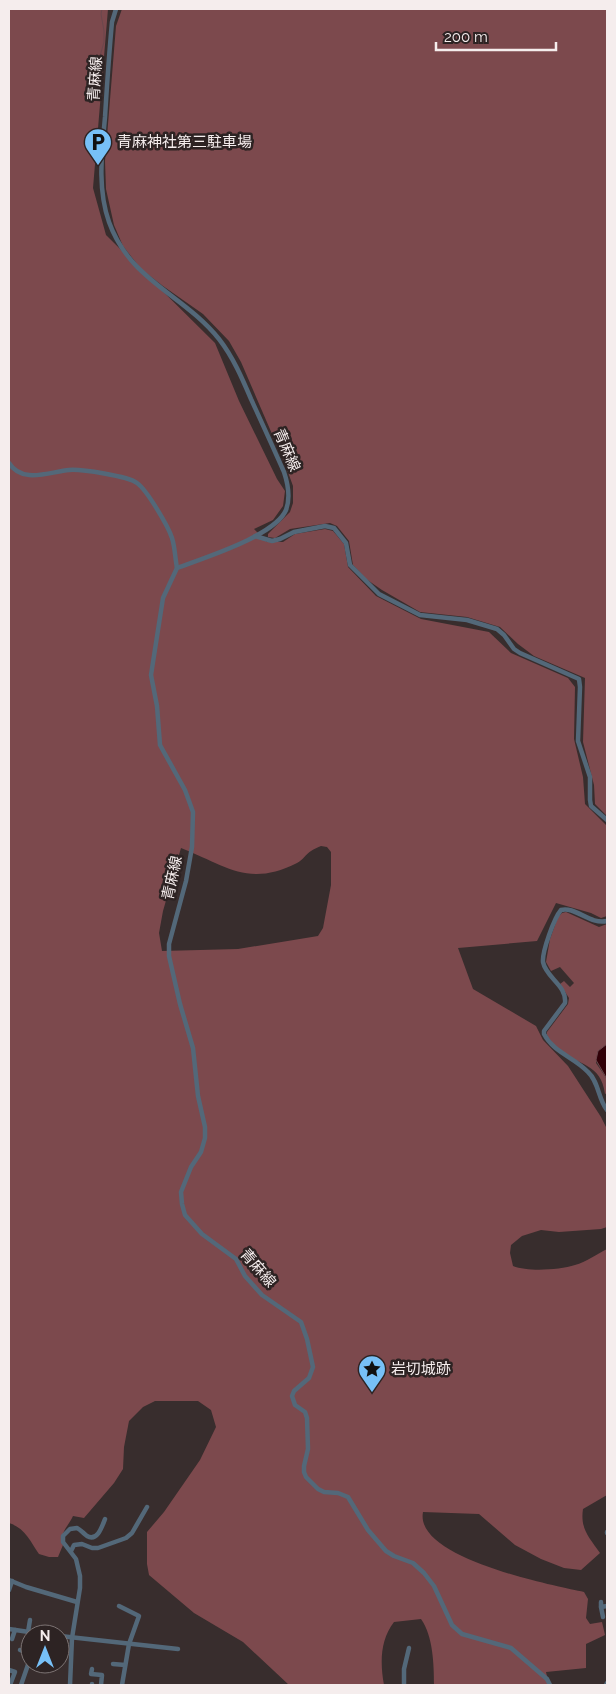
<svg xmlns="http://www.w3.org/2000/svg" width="616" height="1694" viewBox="0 0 616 1694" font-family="Raleway,'Noto Sans JP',sans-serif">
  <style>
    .green { fill: #7c494d; fill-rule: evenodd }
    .water { fill: #300007; stroke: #6b474c }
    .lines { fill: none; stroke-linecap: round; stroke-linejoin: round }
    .stream { stroke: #6b474c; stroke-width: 1 }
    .minor { stroke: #536879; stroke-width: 4.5 }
    .labels { text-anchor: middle; stroke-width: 5; stroke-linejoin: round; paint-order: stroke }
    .street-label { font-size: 15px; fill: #f5eded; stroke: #2d2323 }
    .poi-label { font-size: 15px; fill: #f5eded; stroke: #2d2323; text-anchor: start }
  </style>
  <rect width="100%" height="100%" fill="#382d2d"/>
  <g class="green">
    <path d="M9,9H108L93,188L106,235L215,343L239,401L277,479L285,491L283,506L273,520L254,529L267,542H283L295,534L325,529L333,531L344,544L348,567L376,596L421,619L489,632L511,653L568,678L575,687L574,739L583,777L585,804L607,826V916L601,918L591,913L556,903L537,941L458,948L473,989L536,1026L543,1040L568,1066L601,1117L607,1129V1227L601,1229L559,1232L541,1230L522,1236L511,1245L510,1253L513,1266C528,1272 559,1270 575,1265C586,1262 597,1254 607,1249V1495L583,1509C580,1529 589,1537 600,1553L581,1570L564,1568L541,1559L515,1545L479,1514L423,1512C414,1558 551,1585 584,1592L588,1599L586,1618L590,1624L602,1622L605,1635L586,1644V1668L546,1672L549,1685H434C434,1664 433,1636 421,1619L394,1622C380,1640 380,1663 384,1685H289L243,1642L194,1613L149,1575L147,1564V1532L164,1512L200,1460L216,1427L211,1410L198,1401H155L143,1407L129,1421L124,1447L123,1469L114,1483L84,1518L73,1516C69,1525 58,1535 63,1545L58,1557H49L39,1554C30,1541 25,1528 9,1523ZM321,846L327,847L331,852V885L323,928L318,936L238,949L162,951L159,933L163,911L181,848C225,865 248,888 297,863C303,860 306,854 311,851C314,849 318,847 321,846Z"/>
    <polygon points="122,9 607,9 607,816 595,804 594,785 583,742 585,678 534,656 518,644 500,627 467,617 420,612 382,590 366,579 353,565 349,541 337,526 330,523 290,529 275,538 268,537 268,534 290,512 293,503 293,486 285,464 241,362 229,341 203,314 163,286 141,269 123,246 114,225 106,189 105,161 116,26"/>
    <path d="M566,912L599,927L607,924V1044L598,1053L596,1063L607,1079V1093L605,1094C601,1063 579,1066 559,1050C554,1046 550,1040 547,1035V1032L568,1004L569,998L560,984L564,981L570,987L574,983L560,967L551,971L546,962L550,939L558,917L562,913Z"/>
  </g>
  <polygon class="water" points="607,1044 607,1079 596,1060 598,1051"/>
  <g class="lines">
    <polyline class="stream" points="93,90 96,70 104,42 104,31 101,14 102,9"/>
    <g class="minor">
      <path d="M116,9L112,22C109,54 107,85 105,117C102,151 97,188 109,222C130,281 183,294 219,339C233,357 242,378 251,399C262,423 273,447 284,472C288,484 291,497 286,510C275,536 203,558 177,568L163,598L151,675L157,706L160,745L185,790L193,812L192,847L186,881L169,944V956L180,1004L193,1048L198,1096L205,1127V1138L201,1152L191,1167L181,1192L182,1204L185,1215L202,1234L236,1259L245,1276L262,1295L301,1322L307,1339L313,1367L309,1378L294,1391L292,1396L295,1405L305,1412L307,1418L308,1449L304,1466V1472L306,1477L318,1489L324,1492L338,1493L348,1497L368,1530L386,1551L394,1556L413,1563L424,1573L434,1586L452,1625L462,1634L511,1648L547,1679L550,1685"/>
      <path d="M9,463C22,484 49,472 69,470C81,469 128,476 137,483C147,490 168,526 172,538C175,547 175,558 177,568"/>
      <polyline points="255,536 272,541 280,539 294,532 325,526 334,528 346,543 350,565 379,594 420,615 467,620 497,629 504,635 514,649 520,653 579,679 580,687 578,741 590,777 590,800 591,806 607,820"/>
      <path d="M607,921C590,925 575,906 561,910C554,918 542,952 543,962C546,978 567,985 565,1003L544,1031V1034C554,1053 574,1057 588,1072C599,1082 598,1099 607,1110"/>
      <polyline points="607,1532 607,1533"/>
      <polyline points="71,1551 74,1545 82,1544 92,1548 98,1548 126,1538 132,1533 147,1507"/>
      <polyline points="9,1580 26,1587 77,1602"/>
      <polyline points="9,1590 12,1581"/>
      <polyline points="601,1602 601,1607 607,1606"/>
      <polyline points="119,1606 139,1616 129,1644 122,1685"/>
      <polyline points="601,1607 603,1617"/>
      <polyline points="9,1629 42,1634"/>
      <polyline points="28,1632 30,1620"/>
      <polyline points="60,1636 178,1649"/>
      <polyline points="12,1639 15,1630"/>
      <polyline points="20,1650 30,1654"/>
      <polyline points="113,1664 125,1665"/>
      <polyline points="28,1665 37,1668"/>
      <polyline points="92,1669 91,1674 102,1675 101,1685"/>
      <polyline points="9,1670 15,1672 10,1685"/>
      <polyline points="21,1685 30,1659"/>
      <path d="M70,1685L72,1638L80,1588V1576L76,1559L63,1542V1536L70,1529L77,1528C81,1530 83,1533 87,1536C97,1542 102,1527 105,1519"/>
      <polyline points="92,1685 92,1684"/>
      <polyline points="404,1685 404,1669 409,1648"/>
      <polyline points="606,1685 607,1683"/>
    </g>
  </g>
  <defs>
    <g id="parking-pin" transform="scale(1.4375)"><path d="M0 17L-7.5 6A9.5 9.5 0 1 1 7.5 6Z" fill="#77c0f7" stroke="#2d2323"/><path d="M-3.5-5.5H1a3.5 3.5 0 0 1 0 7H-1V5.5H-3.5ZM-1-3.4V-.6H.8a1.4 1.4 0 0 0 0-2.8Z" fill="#111"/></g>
    <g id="sight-pin" transform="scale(1.4375)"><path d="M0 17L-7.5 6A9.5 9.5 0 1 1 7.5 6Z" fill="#77c0f7" stroke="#2d2323"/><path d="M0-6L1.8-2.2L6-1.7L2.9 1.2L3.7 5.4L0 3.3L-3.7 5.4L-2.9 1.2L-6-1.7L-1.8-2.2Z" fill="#111"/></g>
  </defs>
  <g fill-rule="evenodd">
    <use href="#parking-pin" x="98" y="142"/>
    <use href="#sight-pin" x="372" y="1369"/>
  </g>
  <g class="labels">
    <g class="street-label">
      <text transform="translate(95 79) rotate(-86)" y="5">青麻線</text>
      <text transform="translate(287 450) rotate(67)" y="5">青麻線</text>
      <text transform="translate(172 878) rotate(-78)" y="5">青麻線</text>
      <text transform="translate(258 1268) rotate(49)" y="5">青麻線</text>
    </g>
    <g class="poi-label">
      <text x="117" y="147">青麻神社第三駐車場</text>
      <text x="391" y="1374">岩切城跡</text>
    </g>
  </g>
  <rect width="616" height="1694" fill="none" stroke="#f5eded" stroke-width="20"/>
  <g transform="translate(45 1649)"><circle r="24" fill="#2d2323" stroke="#7d7474"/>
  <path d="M0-4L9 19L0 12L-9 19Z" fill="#77c0f7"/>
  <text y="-8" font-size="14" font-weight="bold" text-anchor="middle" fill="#f5eded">N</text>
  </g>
  <path d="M436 42v8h120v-8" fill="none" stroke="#f5eded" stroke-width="2.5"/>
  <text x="444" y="42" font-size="15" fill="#f5eded" stroke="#2d2323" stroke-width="4" paint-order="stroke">200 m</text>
</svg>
